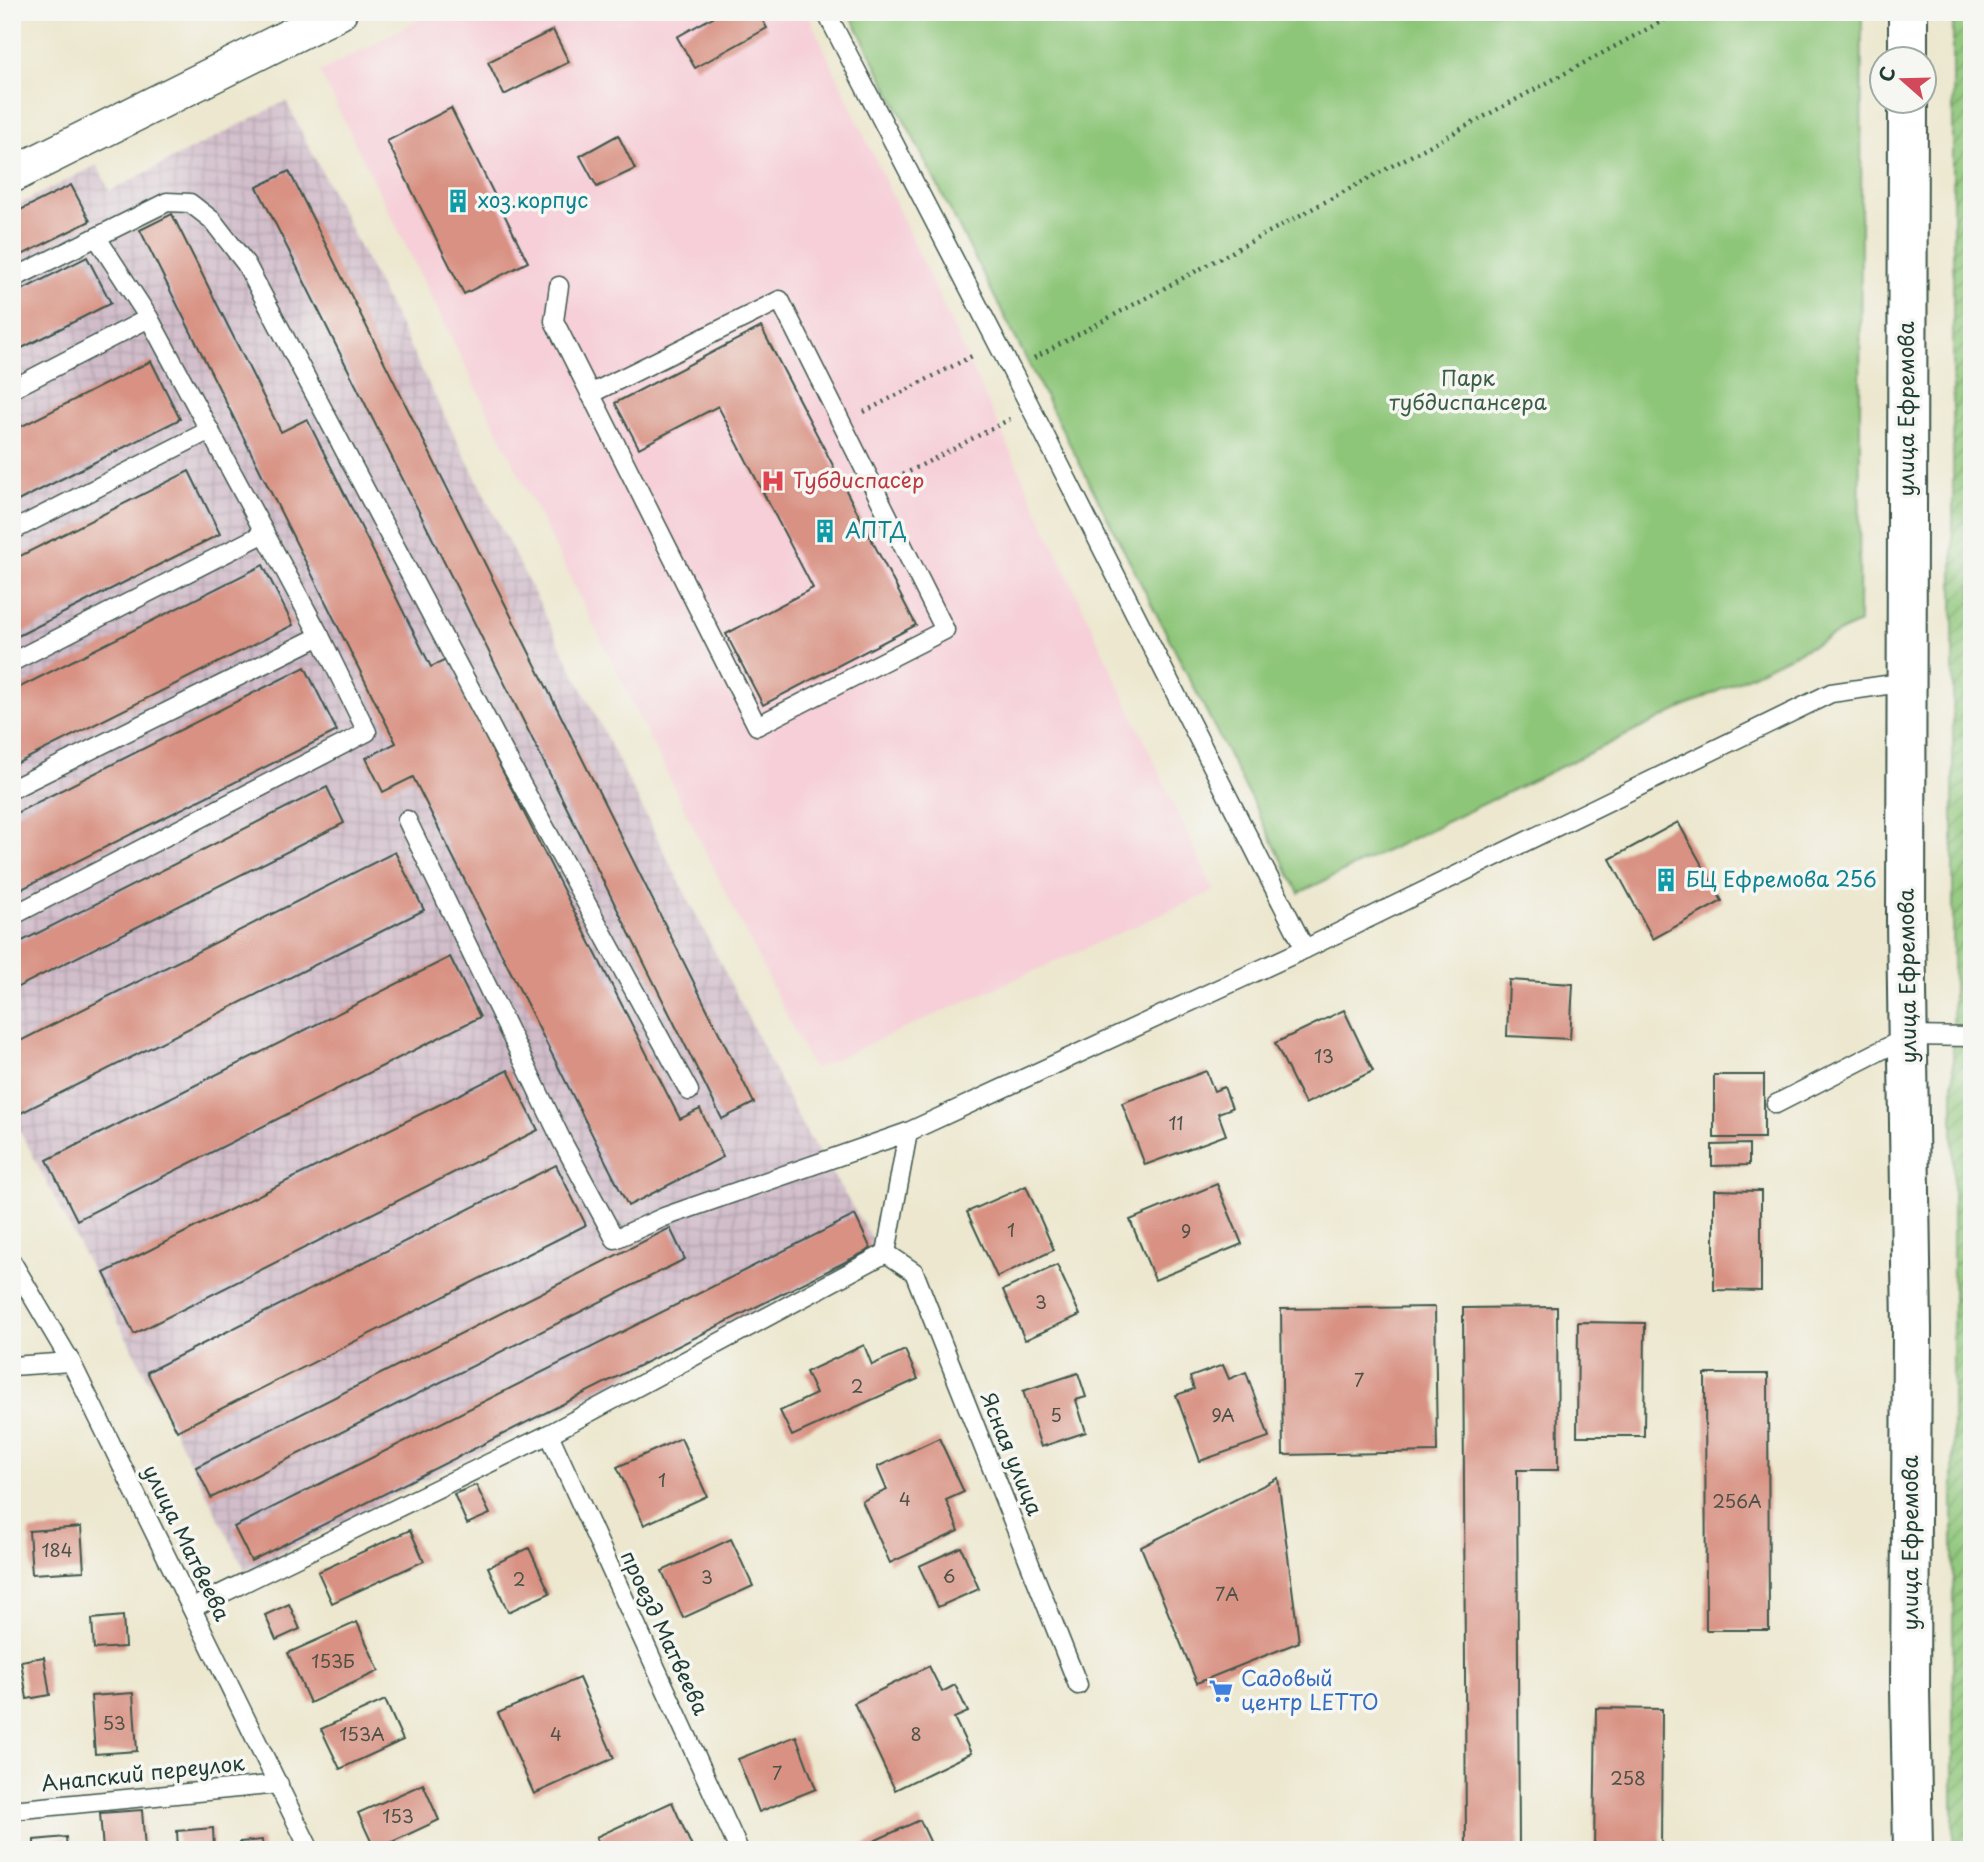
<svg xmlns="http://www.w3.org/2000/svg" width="1984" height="1862" viewBox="0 0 1984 1862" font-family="'Playpen Sans',sans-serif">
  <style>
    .built { fill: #f6cfd8 }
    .industrial { fill: url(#industrial-grid) }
    .green { fill: #8ec679; stroke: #568256; stroke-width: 2 }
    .garden { fill: url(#garden-furrows); stroke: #568256; stroke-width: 2 }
    .building { fill: #d89182 }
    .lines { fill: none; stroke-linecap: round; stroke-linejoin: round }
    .service-casing { stroke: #3e564b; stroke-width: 21 }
    .minor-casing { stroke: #3e564b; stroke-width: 38 }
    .primary-casing { stroke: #3e564b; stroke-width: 42 }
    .path { stroke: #3e564b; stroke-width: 4.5; stroke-dasharray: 2 5; stroke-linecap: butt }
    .service { stroke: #fff; stroke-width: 18 }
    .minor { stroke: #fff; stroke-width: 35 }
    .primary { stroke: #fff; stroke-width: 38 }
    .labels { text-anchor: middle; stroke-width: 7; stroke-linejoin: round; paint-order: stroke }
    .number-label { font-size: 18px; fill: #4d5248 }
    .culture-label { font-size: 21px; fill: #0d838f; stroke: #f6f6f2; text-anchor: start }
    .park-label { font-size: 21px; fill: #3b5f45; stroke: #f6f6f2 }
    .street-label { font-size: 21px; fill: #1f3d34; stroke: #f6f6f2 }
    .health-label { font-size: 21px; fill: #be3a42; stroke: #f6f6f2; text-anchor: start }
    .shop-label { font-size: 21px; fill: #366cbe; stroke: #f6f6f2; text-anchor: start }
  </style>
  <defs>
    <pattern id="industrial-grid" width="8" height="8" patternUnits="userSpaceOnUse" patternTransform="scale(1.75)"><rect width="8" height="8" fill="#d1bdca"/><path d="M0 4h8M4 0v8" fill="none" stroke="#b3a3ae"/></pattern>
    <pattern id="garden-furrows" width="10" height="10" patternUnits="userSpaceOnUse" patternTransform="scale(1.75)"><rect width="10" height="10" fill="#8ec679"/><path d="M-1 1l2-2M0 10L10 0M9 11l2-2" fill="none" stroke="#73a264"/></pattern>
  </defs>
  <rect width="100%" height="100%" fill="#f6f6f2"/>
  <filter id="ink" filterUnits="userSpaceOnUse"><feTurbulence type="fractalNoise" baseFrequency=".0143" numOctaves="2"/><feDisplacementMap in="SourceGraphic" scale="14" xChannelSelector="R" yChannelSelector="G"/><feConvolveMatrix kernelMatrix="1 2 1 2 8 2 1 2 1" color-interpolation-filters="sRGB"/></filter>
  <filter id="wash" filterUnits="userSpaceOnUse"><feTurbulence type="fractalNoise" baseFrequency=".00686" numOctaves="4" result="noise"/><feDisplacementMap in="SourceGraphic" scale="28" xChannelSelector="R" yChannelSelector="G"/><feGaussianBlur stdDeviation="1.57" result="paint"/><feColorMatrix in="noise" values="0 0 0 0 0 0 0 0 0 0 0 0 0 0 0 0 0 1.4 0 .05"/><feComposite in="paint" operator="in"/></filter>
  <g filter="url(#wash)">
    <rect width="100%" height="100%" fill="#ece7ce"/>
    <polygon class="built" points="434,12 807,12 1214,891 813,1069 320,72"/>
    <polygon class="industrial" points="286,101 803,1127 878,1248 246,1571 12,1115 12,208 97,165 110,191"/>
    <polygon class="green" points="849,12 1862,12 1859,623 1299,893"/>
    <rect class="garden" x="1953" y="12" width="19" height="1838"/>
    <g id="blocks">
      <g class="building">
        <polygon points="722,12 758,12 767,28 695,68 677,37"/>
        <polygon points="553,30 569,62 504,95 488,62"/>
        <polygon points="451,108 528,262 464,294 387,141"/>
        <polygon points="618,135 635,169 597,187 580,156"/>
        <polygon points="289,171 754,1103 722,1119 257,187"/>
        <polygon points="71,185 90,221 12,260 12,214"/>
        <polygon points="172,214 281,432 307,419 431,667 446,660 680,1119 700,1109 723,1157 628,1206 413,777 383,792 366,758 396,743 140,230"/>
        <polygon points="87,257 111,303 12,353 12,295"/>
        <polygon points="761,327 916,625 763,705 726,634 813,588 718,406 639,448 615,403"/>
        <polygon points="151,361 180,419 12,504 12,431"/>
        <polygon points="189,471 220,534 12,639 12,560"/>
        <polygon points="263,565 293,625 12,766 12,691"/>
        <polygon points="305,667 337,731 12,894 12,815"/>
        <polygon points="327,787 344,823 12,990 12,946"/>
        <polygon points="1678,822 1722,901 1653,939 1610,859"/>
        <polygon points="395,852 424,910 19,1114 12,1100 12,1045"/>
        <polygon points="450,957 480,1017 77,1220 47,1160"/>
        <polygon points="1509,980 1573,984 1570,1039 1507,1036"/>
        <polygon points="1344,1010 1373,1071 1305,1104 1275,1043"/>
        <polygon points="508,1070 538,1130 134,1334 104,1273"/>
        <polygon points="1206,1071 1214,1091 1224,1087 1232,1108 1218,1113 1226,1135 1145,1165 1122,1103"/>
        <rect x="1714" y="1075" width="50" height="63"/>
        <polygon points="1749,1144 1749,1165 1712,1166 1712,1145"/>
        <polygon points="556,1165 586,1225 177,1431 147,1372"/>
        <polygon points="1217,1184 1242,1244 1155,1280 1130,1220"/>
        <polygon points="1026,1186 1054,1250 997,1277 967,1212"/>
        <polygon points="1714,1190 1761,1191 1761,1291 1714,1290"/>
        <polygon points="855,1215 871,1249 251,1561 234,1527"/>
        <polygon points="670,1228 685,1259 211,1498 196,1467"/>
        <polygon points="1057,1265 1080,1315 1025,1340 1003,1290"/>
        <polygon points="1435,1307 1437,1452 1283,1455 1281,1309"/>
        <polygon points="1557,1307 1558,1470 1517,1470 1519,1850 1466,1850 1463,1308"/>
        <polygon points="1578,1322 1645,1323 1644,1436 1577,1436"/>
        <polygon points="864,1345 872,1365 905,1350 918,1379 792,1436 780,1411 816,1394 806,1372"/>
        <polygon points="1223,1365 1229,1379 1246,1372 1269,1437 1200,1461 1176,1395 1194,1389 1190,1377"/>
        <polygon points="1078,1373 1086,1397 1076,1400 1086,1432 1041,1447 1023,1391"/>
        <polygon points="1705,1374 1768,1374 1769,1630 1706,1630"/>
        <polygon points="681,1438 707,1496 644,1525 617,1467"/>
        <polygon points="939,1438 964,1492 946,1500 959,1531 890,1563 862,1501 887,1490 877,1467"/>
        <polygon points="1278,1478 1299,1642 1197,1683 1141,1547"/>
        <polygon points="476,1485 490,1514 467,1524 454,1494"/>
        <polygon points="81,1527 84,1571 32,1574 29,1531"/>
        <polygon points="410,1530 424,1561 332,1603 318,1572"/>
        <polygon points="731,1539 753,1586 683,1618 662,1571"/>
        <polygon points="961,1547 979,1589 938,1607 919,1566"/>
        <polygon points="529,1548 550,1593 508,1612 488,1567"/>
        <polygon points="289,1604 300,1629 276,1640 265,1615"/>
        <polygon points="123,1616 125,1647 94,1649 92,1619"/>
        <polygon points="357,1622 379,1671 310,1703 288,1653"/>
        <polygon points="44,1657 50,1695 27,1699 21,1661"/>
        <polygon points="929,1666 942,1692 955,1685 968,1712 954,1718 971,1753 895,1790 854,1703"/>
        <polygon points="579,1678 614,1758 534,1794 498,1713"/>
        <polygon points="133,1693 137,1751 95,1754 91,1696"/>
        <polygon points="385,1700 403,1740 340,1769 321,1729"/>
        <polygon points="1596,1708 1662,1709 1661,1850 1594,1850"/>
        <polygon points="796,1736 816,1789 759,1812 738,1759"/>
        <polygon points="423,1784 439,1820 375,1850 358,1813"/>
        <polygon points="672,1802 692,1847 686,1850 602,1850 596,1837"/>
        <polygon points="142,1810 145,1850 103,1850 100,1813"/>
        <polygon points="920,1820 934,1850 854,1850"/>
        <polygon points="213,1828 214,1850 178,1850 177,1831"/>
        <polygon points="66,1837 67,1850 34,1850 34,1840"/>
        <polygon points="262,1840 263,1850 240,1850 240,1842"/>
      </g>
    </g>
  </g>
  <g filter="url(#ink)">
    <use href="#blocks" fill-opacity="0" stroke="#3e564b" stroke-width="2"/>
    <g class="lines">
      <g class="service-casing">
        <g id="service">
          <polyline points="826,12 1031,408 1305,949"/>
          <polyline points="12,279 167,202 190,203 212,220 246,264 507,758 689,1091"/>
          <polyline points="559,286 554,321 757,726 945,630 780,300 590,394"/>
          <polyline points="12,389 149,318"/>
          <polyline points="12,531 210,430"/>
          <polyline points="12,662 263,534"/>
          <polyline points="12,789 320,636"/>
          <polyline points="407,820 563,1143 615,1239 664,1217 908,1132"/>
          <polyline points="12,916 367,732 320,636 149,318 97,238"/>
          <polyline points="1776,1104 1909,1036 1972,1037"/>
          <polyline points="886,1253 914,1272 1078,1685"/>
          <polyline points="12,1262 71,1362 310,1850"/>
          <polyline points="12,1366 71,1362"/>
          <polyline points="549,1434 739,1850"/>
          <polyline points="192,1608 549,1434 886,1253 908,1132 1305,949 1831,693 1907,682"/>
          <polyline points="12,1810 279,1784"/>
        </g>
      </g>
      <g class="minor-casing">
        <polyline id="minor" points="12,175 339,12"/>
      </g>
      <g class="primary-casing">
        <g id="primary">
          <polyline points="1908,60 1908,12"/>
          <polyline points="1908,102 1906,920 1912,1329 1910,1688 1913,1850"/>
        </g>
      </g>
      <g class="path">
        <polyline points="1034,358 1679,12"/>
        <polyline points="864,412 974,355"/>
        <polyline points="897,478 1010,419"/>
      </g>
      <use href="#service" class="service"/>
      <use href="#minor" class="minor"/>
      <use href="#primary" class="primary"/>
    </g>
  </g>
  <defs>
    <g id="building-bare" transform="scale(1.89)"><path d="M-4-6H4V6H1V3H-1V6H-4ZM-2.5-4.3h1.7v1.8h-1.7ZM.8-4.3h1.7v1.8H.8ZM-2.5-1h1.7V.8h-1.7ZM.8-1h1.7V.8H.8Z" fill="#0f9aa8" stroke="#f6f6f2" stroke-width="2.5" paint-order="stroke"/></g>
    <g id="hospital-bare" transform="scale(1.89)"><path d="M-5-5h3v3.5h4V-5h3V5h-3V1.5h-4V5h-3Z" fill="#e0444e" stroke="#f6f6f2" stroke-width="2.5" paint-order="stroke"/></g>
    <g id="supermarket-bare" transform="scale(1.89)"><path d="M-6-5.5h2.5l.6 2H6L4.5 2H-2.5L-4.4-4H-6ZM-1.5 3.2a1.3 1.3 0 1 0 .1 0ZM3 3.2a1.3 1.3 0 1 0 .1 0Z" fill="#3f7fe0" stroke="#f6f6f2" stroke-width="2.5" paint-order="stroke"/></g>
  </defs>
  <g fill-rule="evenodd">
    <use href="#building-bare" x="458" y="201"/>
    <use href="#hospital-bare" x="773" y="481"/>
    <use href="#building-bare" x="825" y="531"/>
    <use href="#building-bare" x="1666" y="880"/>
    <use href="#supermarket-bare" x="1221" y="1691"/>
  </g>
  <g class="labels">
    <g class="number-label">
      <text x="1324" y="1063">13</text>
      <text x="1176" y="1130">11</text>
      <text x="1011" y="1237">1</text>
      <text x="1186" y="1238">9</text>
      <text x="1041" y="1309">3</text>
      <text x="1359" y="1387">7</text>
      <text x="857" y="1393">2</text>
      <text x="1056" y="1422">5</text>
      <text x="1223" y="1422">9А</text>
      <text x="662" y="1487">1</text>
      <text x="905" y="1506">4</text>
      <text x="1737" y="1508">256А</text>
      <text x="57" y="1557">184</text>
      <text x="949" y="1583">6</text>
      <text x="707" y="1584">3</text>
      <text x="519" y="1586">2</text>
      <text x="1227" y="1601">7А</text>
      <text x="333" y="1668">153Б</text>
      <text x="114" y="1730">53</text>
      <text x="362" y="1741">153А</text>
      <text x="556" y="1741">4</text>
      <text x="916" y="1741">8</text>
      <text x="777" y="1780">7</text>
      <text x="1628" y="1785">258</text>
      <text x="398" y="1823">153</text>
    </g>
    <g class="culture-label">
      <text x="478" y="208">хоз.корпус</text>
      <text x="845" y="538">АПТД</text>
      <text x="1686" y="887">БЦ Ефремова 256</text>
    </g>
    <g class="park-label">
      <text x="1468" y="386">Парк<tspan x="1468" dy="24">тубдиспансера</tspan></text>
    </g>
    <g class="street-label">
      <text transform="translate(1907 409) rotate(-90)" y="7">улица Ефремова</text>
      <text transform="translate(1908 976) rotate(-91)" y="7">улица Ефремова</text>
      <text transform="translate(1011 1454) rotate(68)" y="7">Ясная улица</text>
      <text transform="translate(186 1543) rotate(64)" y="7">улица Матвеева</text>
      <text transform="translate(1911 1543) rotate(-90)" y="7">улица Ефремова</text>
      <text transform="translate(664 1633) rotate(65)" y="7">проезд Матвеева</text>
      <text transform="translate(143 1774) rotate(-6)" y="7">Анапский переулок</text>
    </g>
    <g class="health-label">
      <text x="793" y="488">Тубдиспасер</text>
    </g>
    <g class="shop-label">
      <text x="1241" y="1686">Садовый<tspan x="1241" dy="24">центр LETTO</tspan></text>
    </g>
  </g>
  <rect width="1984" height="1862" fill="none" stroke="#f6f6f2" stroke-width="42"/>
  <g transform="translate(1903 80) rotate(290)"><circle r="33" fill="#f6f6f2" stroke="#a0aca6" stroke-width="2"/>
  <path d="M0-5L12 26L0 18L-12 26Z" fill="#d1495b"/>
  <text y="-10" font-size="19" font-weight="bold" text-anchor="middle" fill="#1f3d34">С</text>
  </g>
</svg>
